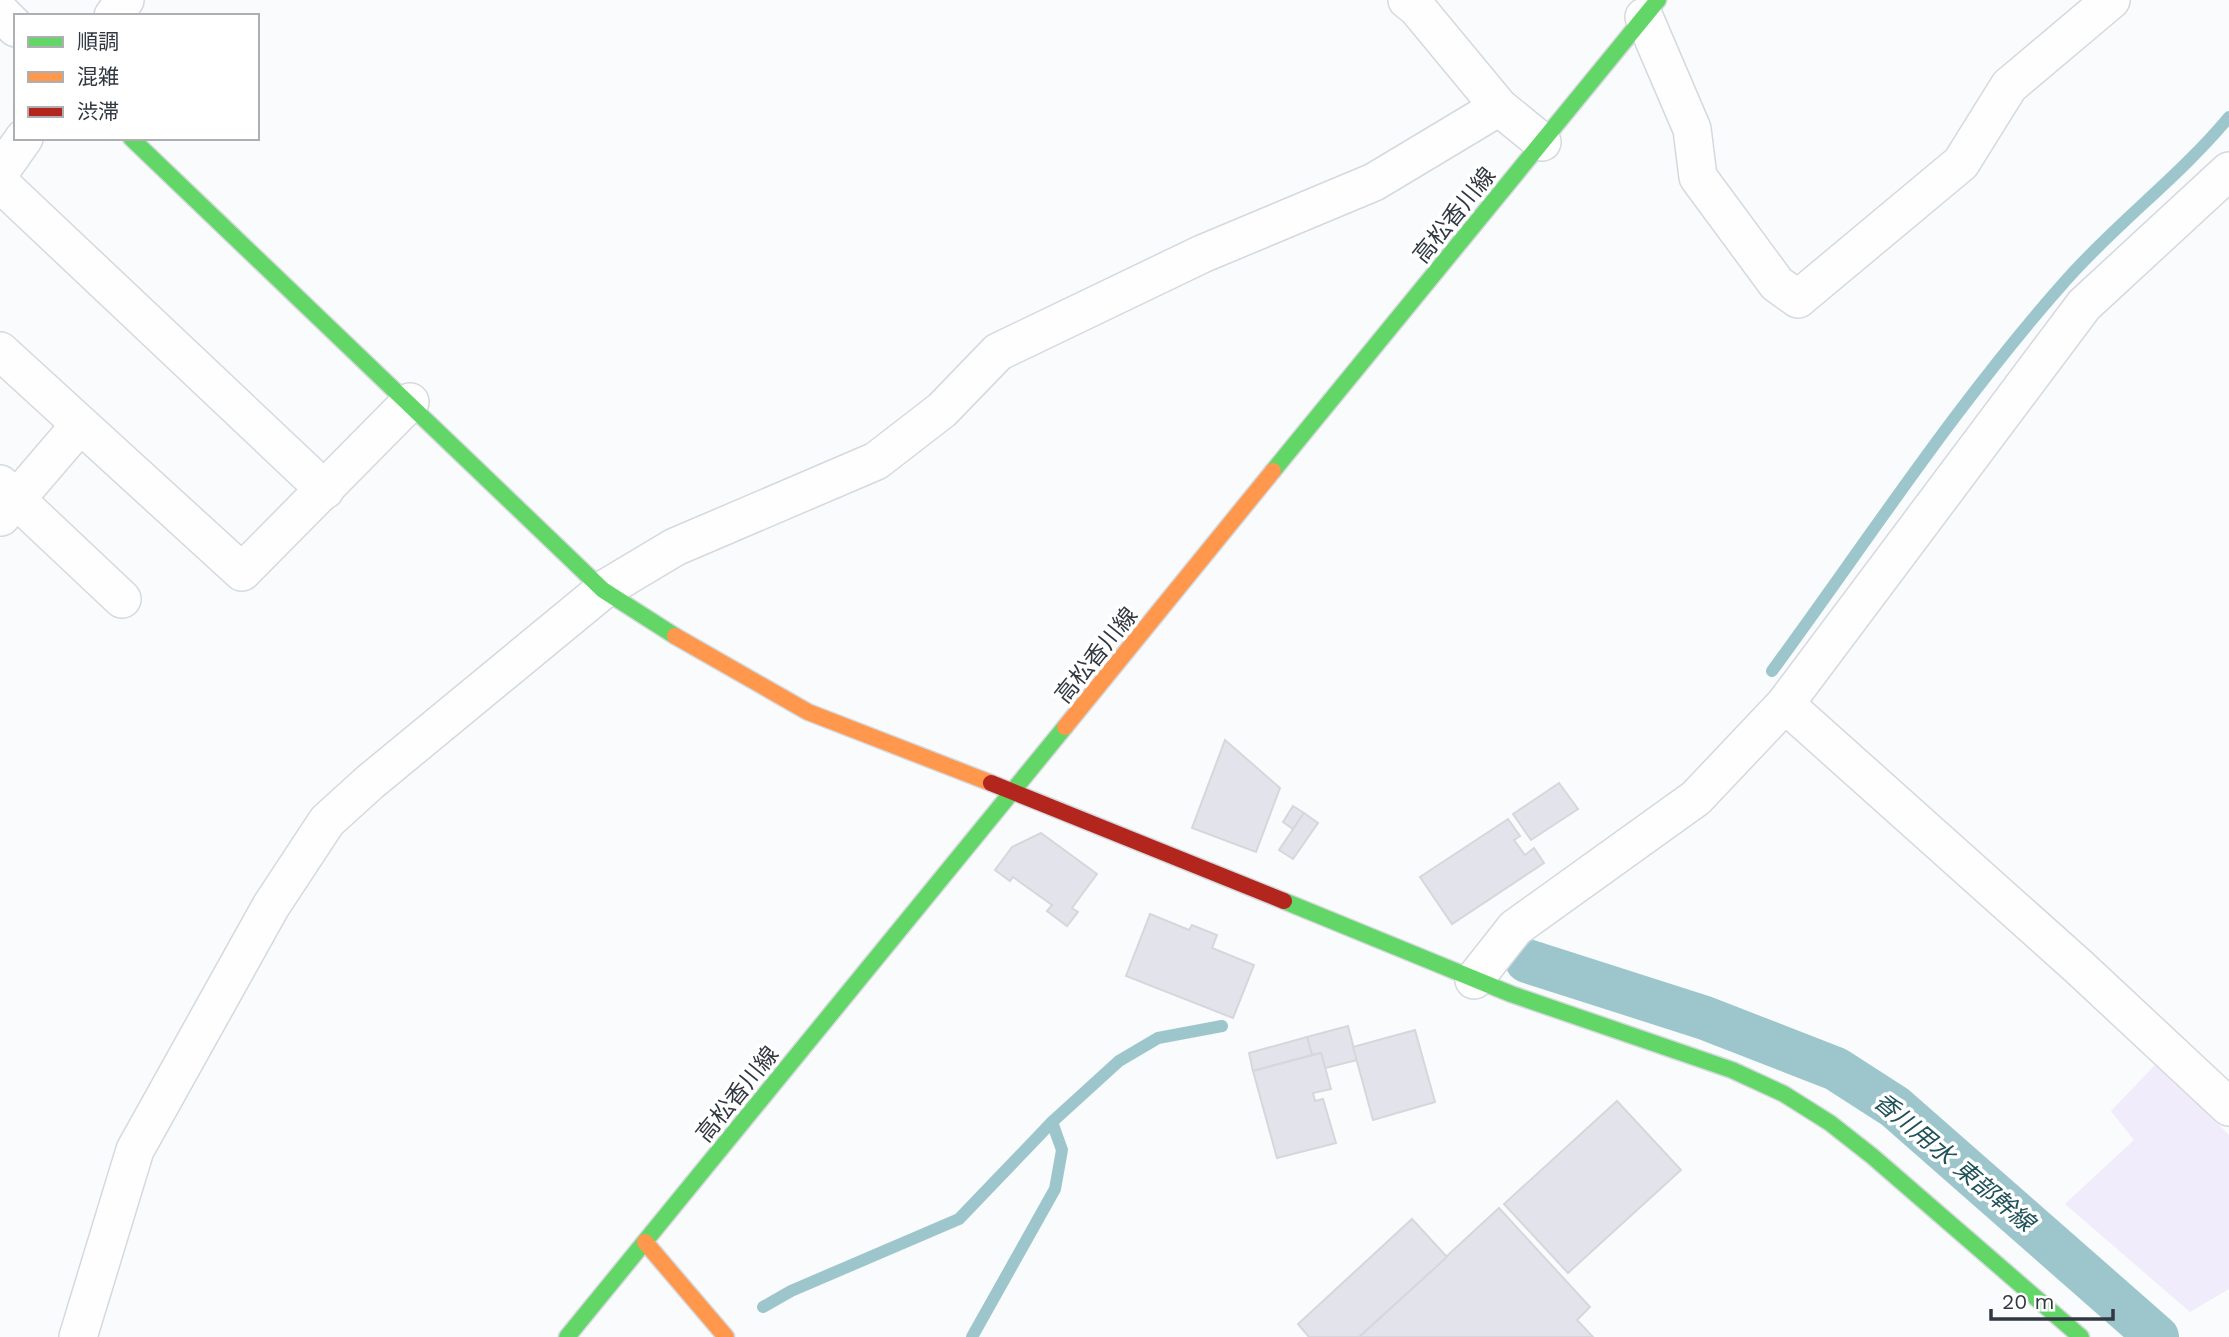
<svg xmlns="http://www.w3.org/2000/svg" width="2229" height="1337" viewBox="0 0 2229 1337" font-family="'Work Sans','Noto Sans JP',sans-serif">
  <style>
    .green { fill: #f1ecfb }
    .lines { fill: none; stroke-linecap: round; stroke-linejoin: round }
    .stream { stroke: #9dc6cc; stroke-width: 12 }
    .canal { stroke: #9dc6cc; stroke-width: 44 }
    .building { fill: #e3e4eb; stroke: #d5d7dd; stroke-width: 2 }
    .street-casing { stroke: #d5d9de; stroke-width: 40 }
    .fast-casing { stroke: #d5d9de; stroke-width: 19 }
    .slow-casing { stroke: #d5d9de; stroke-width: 19 }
    .jam-casing { stroke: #d5d9de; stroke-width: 19 }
    .street { stroke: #fefeff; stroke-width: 37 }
    .fast { stroke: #63d668; stroke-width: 16 }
    .slow { stroke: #ff974d; stroke-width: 16 }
    .jam { stroke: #b3261e; stroke-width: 16 }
    .labels { text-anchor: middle; stroke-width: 7; stroke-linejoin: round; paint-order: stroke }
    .street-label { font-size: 23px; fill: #313841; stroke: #fff }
    .water-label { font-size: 24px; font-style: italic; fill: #205259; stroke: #fff }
  </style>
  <rect width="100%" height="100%" fill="#f9fbfd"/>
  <polygon class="green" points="2158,1062 2229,1135 2229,1289 2190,1312 2065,1204 2134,1140 2111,1111"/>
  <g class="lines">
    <g class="stream">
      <path d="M1772,671C1868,540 1959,400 2068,278C2119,221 2180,176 2229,117"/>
      <polyline points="763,1307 791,1291 959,1219 1052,1122 1119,1061 1158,1038 1222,1026"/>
      <polyline points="972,1337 1055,1189 1062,1150 1052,1122"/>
    </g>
    <polyline class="canal" points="1527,961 1705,1018 1836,1069 1895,1107 2157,1337"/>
  </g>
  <g class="building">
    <polygon points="1225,740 1280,788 1256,852 1192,828"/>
    <polygon points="1559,783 1578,809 1531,840 1513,814"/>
    <polygon points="1293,806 1304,813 1293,829 1283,822"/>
    <polygon points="1304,813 1318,823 1293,859 1279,850"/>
    <polygon points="1508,819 1520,836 1514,840 1525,855 1534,848 1544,863 1452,924 1420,877"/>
    <polygon points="1041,833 1097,874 1072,908 1078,912 1067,926 1047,911 1052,905 1013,877 1010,881 995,870 1012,847"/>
    <polygon points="1150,914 1189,930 1192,925 1217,935 1212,948 1254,965 1233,1018 1126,976"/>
    <polygon points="1348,1026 1357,1060 1325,1068 1321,1053 1312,1055 1307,1037"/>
    <polygon points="1415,1030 1435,1102 1373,1120 1353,1047"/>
    <polygon points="1307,1037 1312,1055 1253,1071 1249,1053"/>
    <polygon points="1321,1053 1331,1089 1313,1093 1315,1101 1323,1099 1336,1143 1277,1158 1253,1071"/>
    <polygon points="1617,1101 1681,1170 1568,1273 1504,1204"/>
    <polygon points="1499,1208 1590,1307 1577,1320 1593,1337 1359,1337"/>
    <polygon points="1412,1219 1447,1257 1359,1337 1309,1337 1298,1324"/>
  </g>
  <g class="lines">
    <g class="street-casing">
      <g id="street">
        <polyline points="1407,0 1417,8 1499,107 1542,142"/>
        <polyline points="0,12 16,28"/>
        <polyline points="113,16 125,0"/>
        <polyline points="1644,17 1692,129 1698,177 1777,284 1798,299 1961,163 2009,86 2111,0"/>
        <polyline points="0,172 24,138"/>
        <polyline points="0,183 325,490"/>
        <polyline points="0,351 242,572 410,402"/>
        <polyline points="0,484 122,599"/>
        <polyline points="1,517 79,426"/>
        <polyline points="1785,704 2079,967 2229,1107"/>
        <polyline points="1474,980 1515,928 1696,798 1785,704 2084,305 2229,171"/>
        <polyline points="78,1337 135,1150 271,906 327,821 370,782 603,590 675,547 876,461 942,410 998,352 1202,254 1374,182 1499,107"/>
      </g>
    </g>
    <g class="fast-casing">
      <g id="fast">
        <polyline points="131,138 603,590 675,636"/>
        <polyline points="1273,471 1658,0"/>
        <polyline points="1284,901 1511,994 1732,1070 1784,1094 1830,1123 1872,1156 2081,1337"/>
        <polyline points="567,1337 1065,727"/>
      </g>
    </g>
    <g class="slow-casing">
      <g id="slow">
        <polyline points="675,636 808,712 991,783"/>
        <polyline points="1065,727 1273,471"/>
        <polyline points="645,1242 726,1337"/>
      </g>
    </g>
    <g class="jam-casing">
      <polyline id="jam" points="991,783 1284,901"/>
    </g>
    <use href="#street" class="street"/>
    <use href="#fast" class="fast"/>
    <use href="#slow" class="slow"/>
    <use href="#jam" class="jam"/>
  </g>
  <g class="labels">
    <g class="street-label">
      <text transform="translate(1454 215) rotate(-51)" y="8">高松香川線</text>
      <text transform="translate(1096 655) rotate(-51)" y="8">高松香川線</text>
      <text transform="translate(737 1094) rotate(-51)" y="8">高松香川線</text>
    </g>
    <g class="water-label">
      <text transform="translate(1954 1162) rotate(40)" y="8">香川用水 東部幹線</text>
    </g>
  </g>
  <rect x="14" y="14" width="245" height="126" fill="#ffffff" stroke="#adafb3" stroke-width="2"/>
  <rect x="28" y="37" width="35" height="10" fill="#63d668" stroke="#adafb3" stroke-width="2"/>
  <text x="77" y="49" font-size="21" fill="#313841">順調</text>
  <rect x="28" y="72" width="35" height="10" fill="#ff974d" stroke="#adafb3" stroke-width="2"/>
  <text x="77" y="84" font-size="21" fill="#313841">混雑</text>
  <rect x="28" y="107" width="35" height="10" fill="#b3261e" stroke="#adafb3" stroke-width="2"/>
  <text x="77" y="119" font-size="21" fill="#313841">渋滞</text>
  <path d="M1991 1309v10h122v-10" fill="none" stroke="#313841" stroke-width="3.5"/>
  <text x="2002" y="1309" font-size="21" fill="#313841" stroke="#ffffff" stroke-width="5" paint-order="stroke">20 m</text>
</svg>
